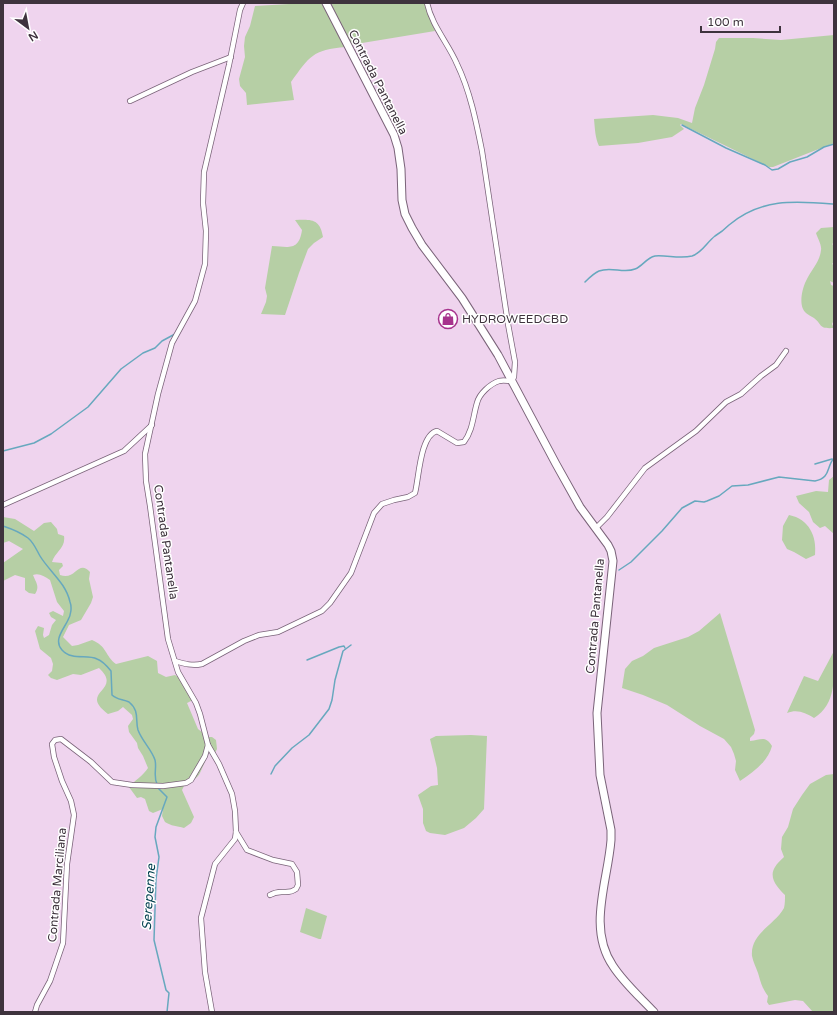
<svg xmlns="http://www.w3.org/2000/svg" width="837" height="1015" viewBox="0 0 837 1015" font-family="'Varela Round',sans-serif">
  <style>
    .green { fill: #b6cfa5 }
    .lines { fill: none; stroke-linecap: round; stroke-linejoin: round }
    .stream { stroke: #67a8be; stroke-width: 1.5 }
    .street-casing { stroke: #7a6379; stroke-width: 6 }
    .secondary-casing { stroke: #7a6379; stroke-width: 9 }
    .street { stroke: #fff; stroke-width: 4.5 }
    .secondary { stroke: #fff; stroke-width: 7 }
    .labels { text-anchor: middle; stroke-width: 3; stroke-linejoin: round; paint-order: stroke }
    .street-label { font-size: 12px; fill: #3e333d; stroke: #fff }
    .poi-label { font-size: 12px; fill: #3e333d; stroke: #fff; text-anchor: start }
    .water-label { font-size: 13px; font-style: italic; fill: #003e4e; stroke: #fff }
  </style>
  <rect width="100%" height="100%" fill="#efd4ee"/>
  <g class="green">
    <path d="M306,3H323L346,47C312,50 310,56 291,82L294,100L247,105L246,93L240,86L239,79L245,57L244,46L245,37L250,26L255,6Z"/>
    <polygon points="331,3 425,3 435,31 350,45"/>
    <path d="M834,35V143L773,167H769L681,124L680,125L684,129L672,137L638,143L599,146C595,137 595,129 594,119L653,115L678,118L692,123L695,108L704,85L715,49L716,42L719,38H753L781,40Z"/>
    <path d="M295,220C312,219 320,219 323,237L314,243L308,249L299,273L285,315L261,314L266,302L267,296L265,288L272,246C289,247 299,251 302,230Z"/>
    <path d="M834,227V245L832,243L834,248V262L832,264L834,265V283L830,281L831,285L834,286V320L832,324L834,328C818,329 823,325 814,318C811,316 808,315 806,313C798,306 802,289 806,281C811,270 820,262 821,250C822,245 817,237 816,233L821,228Z"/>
    <polygon points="834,476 834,534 825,526 820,528 813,522 809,512 799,503 796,496 816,491 828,492 829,480"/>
    <path d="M789,515C809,519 817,536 815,555L806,559L794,552L787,549L782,540L783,526Z"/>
    <path d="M3,517L15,519L34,531L44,523L51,522L57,529L58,534L64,536C66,548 55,552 52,562L62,563L63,566L59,570L60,575C76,581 78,559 90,572L89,579L93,597L91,603L81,620L69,625L63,637L72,646L78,645L92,640C107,646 105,656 116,664L148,656L157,661L158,673L166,677L175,675L179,678L193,700L187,703L198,729L203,733V737H212L216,740L217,749L215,753L209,751C208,756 206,759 204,764C199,775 199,779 186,782L182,790L194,817L191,823L184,828C177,826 171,826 165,822L162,816L163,809L153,813L149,811L145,799L141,797L137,798L129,787C135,780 143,776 148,768L143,756L138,748L137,743L129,732L128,726L133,719L132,715L123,707L118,711L108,714C77,691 124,691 99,668L81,675L73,674L57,680L51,678L48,675L52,671L53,664L51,658L40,649L35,631L38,626L44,628L43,635L44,638L49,635L52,625L56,620L51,617L49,613L53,611L63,616L64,611L57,602L50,580C44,576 39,573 33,575C36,583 40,586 35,594L29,593L25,590V578L15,575L3,581V563L23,549L9,541L3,543Z"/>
    <path d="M720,613L755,730L754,734L750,738V741C761,740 765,735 772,746C768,762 752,773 740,781L735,770L736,761L734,754L731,747L724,739L700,726L667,705L643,695L622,688L625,669L632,661L643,656L654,648L688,637L699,631Z"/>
    <path d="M834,651C834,677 837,704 814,718C805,713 798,709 787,713L804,676L818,681Z"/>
    <polygon points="471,735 487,736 484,809 476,818 464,828 445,835 430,833 426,831 423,823 423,809 418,795 431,786 438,785 437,768 430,739 436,736"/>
    <path d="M834,774V1012H813L803,1001L795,1000L769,1005L767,1002L768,996C762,988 761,983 758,973C756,967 753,962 752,956C750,933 775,925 784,908C785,904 785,899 785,895C778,888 768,878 775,867C777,863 781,860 784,857L781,849L782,837L788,827L793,809L802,795L810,784L826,775Z"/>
    <polygon points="306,908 327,916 321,939 319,939 300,932"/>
  </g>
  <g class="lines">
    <g class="stream">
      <polyline points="682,125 726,148 765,165 772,170 778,169 790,162 807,157 824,147 834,144"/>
      <path d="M585,282C589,278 594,273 599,271C611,266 624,274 635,269C643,266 646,258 655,256C667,255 680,259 692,256C702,253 707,242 715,236C720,233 725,229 729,225C761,198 795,201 834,204"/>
      <polyline points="3,451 34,443 51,434 88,407 121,369 143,353 155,348 162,341 175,334"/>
      <polyline points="815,464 832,459"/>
      <path d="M3,526C12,529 20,532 28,538C34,543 36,549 40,556C49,571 66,583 70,602C72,607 71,615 68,620C64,629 53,640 62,650C72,661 87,654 97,659C103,661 107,666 111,671L112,695C117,700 123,699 129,702C140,711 135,720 138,730C142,741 152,750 155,760C157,768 153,776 157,784"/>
      <path d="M619,570L631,562L662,531L682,508L695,501L704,502L707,501L719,496L732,486L748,485L779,477L815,481C831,478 826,467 834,458"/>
      <polyline points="307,660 339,647 344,646 345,648"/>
      <polyline points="271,774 275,766 292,748 309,735 329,709 332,700 335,680 343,651 351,645"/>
      <polyline points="158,788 167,797 156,827 155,837 159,857 156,879 154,940 166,990 169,993 167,1012"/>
    </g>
    <g class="street-casing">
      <g id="street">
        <polyline points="130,101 192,72 231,57"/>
        <polyline points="3,505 124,451 152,425"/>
        <polyline points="596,528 607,517 645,468 696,431 726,402 741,394 761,376 776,365 786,351"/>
        <path d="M175,661C185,664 192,666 202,664L244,641L259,635L278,632L322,611L330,603L351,573L374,513L382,504L394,500L408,497L415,493C419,478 420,435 437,431L457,443L464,442C473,430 473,416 477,403C479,394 490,384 499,381C503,380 508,381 512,381L514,377L515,362L508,324L482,151C476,121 470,91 457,64C448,43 432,26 427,3"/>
        <polyline points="208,745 219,764 232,794 235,811 236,832 235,839 215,864 201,918 205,972 212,1012"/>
        <path d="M236,832L247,850L273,860L292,864L297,872L298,885L296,889C287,896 281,888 270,895"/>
        <polyline points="35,1012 37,1005 50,981 63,943 67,864 74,815 71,801 62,781 54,757 52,744 55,740 61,739 91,762 112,782 132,785 163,786 186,783 191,780 205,756 208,745 200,714 196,703 178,672 168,639 150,506 146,481 145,454 158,394 172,343 195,301 205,264 206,231 203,203 204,172 229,65 240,10 243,3"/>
      </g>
    </g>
    <g class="secondary-casing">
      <path id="secondary" d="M326,3L394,135L398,148L401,169L402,200L405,214L412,228L422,245L462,298L498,355L556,464L580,507L608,545L611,551L613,561L597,713L600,775L611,830V840C608,881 587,928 613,966C624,983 640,997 654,1012"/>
    </g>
    <use href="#street" class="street"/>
    <use href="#secondary" class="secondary"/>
  </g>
  <defs>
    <g id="shop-ring" transform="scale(1)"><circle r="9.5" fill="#fff" stroke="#a7338d" stroke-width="1.5"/><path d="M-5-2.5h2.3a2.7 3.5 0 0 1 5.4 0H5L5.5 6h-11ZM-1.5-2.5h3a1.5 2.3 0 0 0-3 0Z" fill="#a7338d"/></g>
  </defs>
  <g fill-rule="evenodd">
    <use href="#shop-ring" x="448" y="319"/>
  </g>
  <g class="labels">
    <g class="street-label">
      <text transform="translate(378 82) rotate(63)" y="4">Contrada Pantanella</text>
      <text transform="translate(166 542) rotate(82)" y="4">Contrada Pantanella</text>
      <text transform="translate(595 616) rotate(-85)" y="4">Contrada Pantanella</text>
      <text transform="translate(57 885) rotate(-85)" y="4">Contrada Marciliana</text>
    </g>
    <g class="poi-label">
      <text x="462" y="323">HYDROWEEDCBD</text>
    </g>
    <g class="water-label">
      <text transform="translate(148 897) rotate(-86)" y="5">Serepenne</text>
    </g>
  </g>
  <rect width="837" height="1015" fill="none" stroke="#3e333d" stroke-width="8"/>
  <g transform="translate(28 28) rotate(148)" stroke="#ffffff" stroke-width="3" paint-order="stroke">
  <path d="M0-3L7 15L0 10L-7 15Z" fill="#3e333d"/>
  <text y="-6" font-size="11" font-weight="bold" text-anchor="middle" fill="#3e333d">N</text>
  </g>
  <path d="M701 26v6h79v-6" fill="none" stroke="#3e333d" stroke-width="2"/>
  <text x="707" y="26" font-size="12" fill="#3e333d" stroke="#ffffff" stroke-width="3" paint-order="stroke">100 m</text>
</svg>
